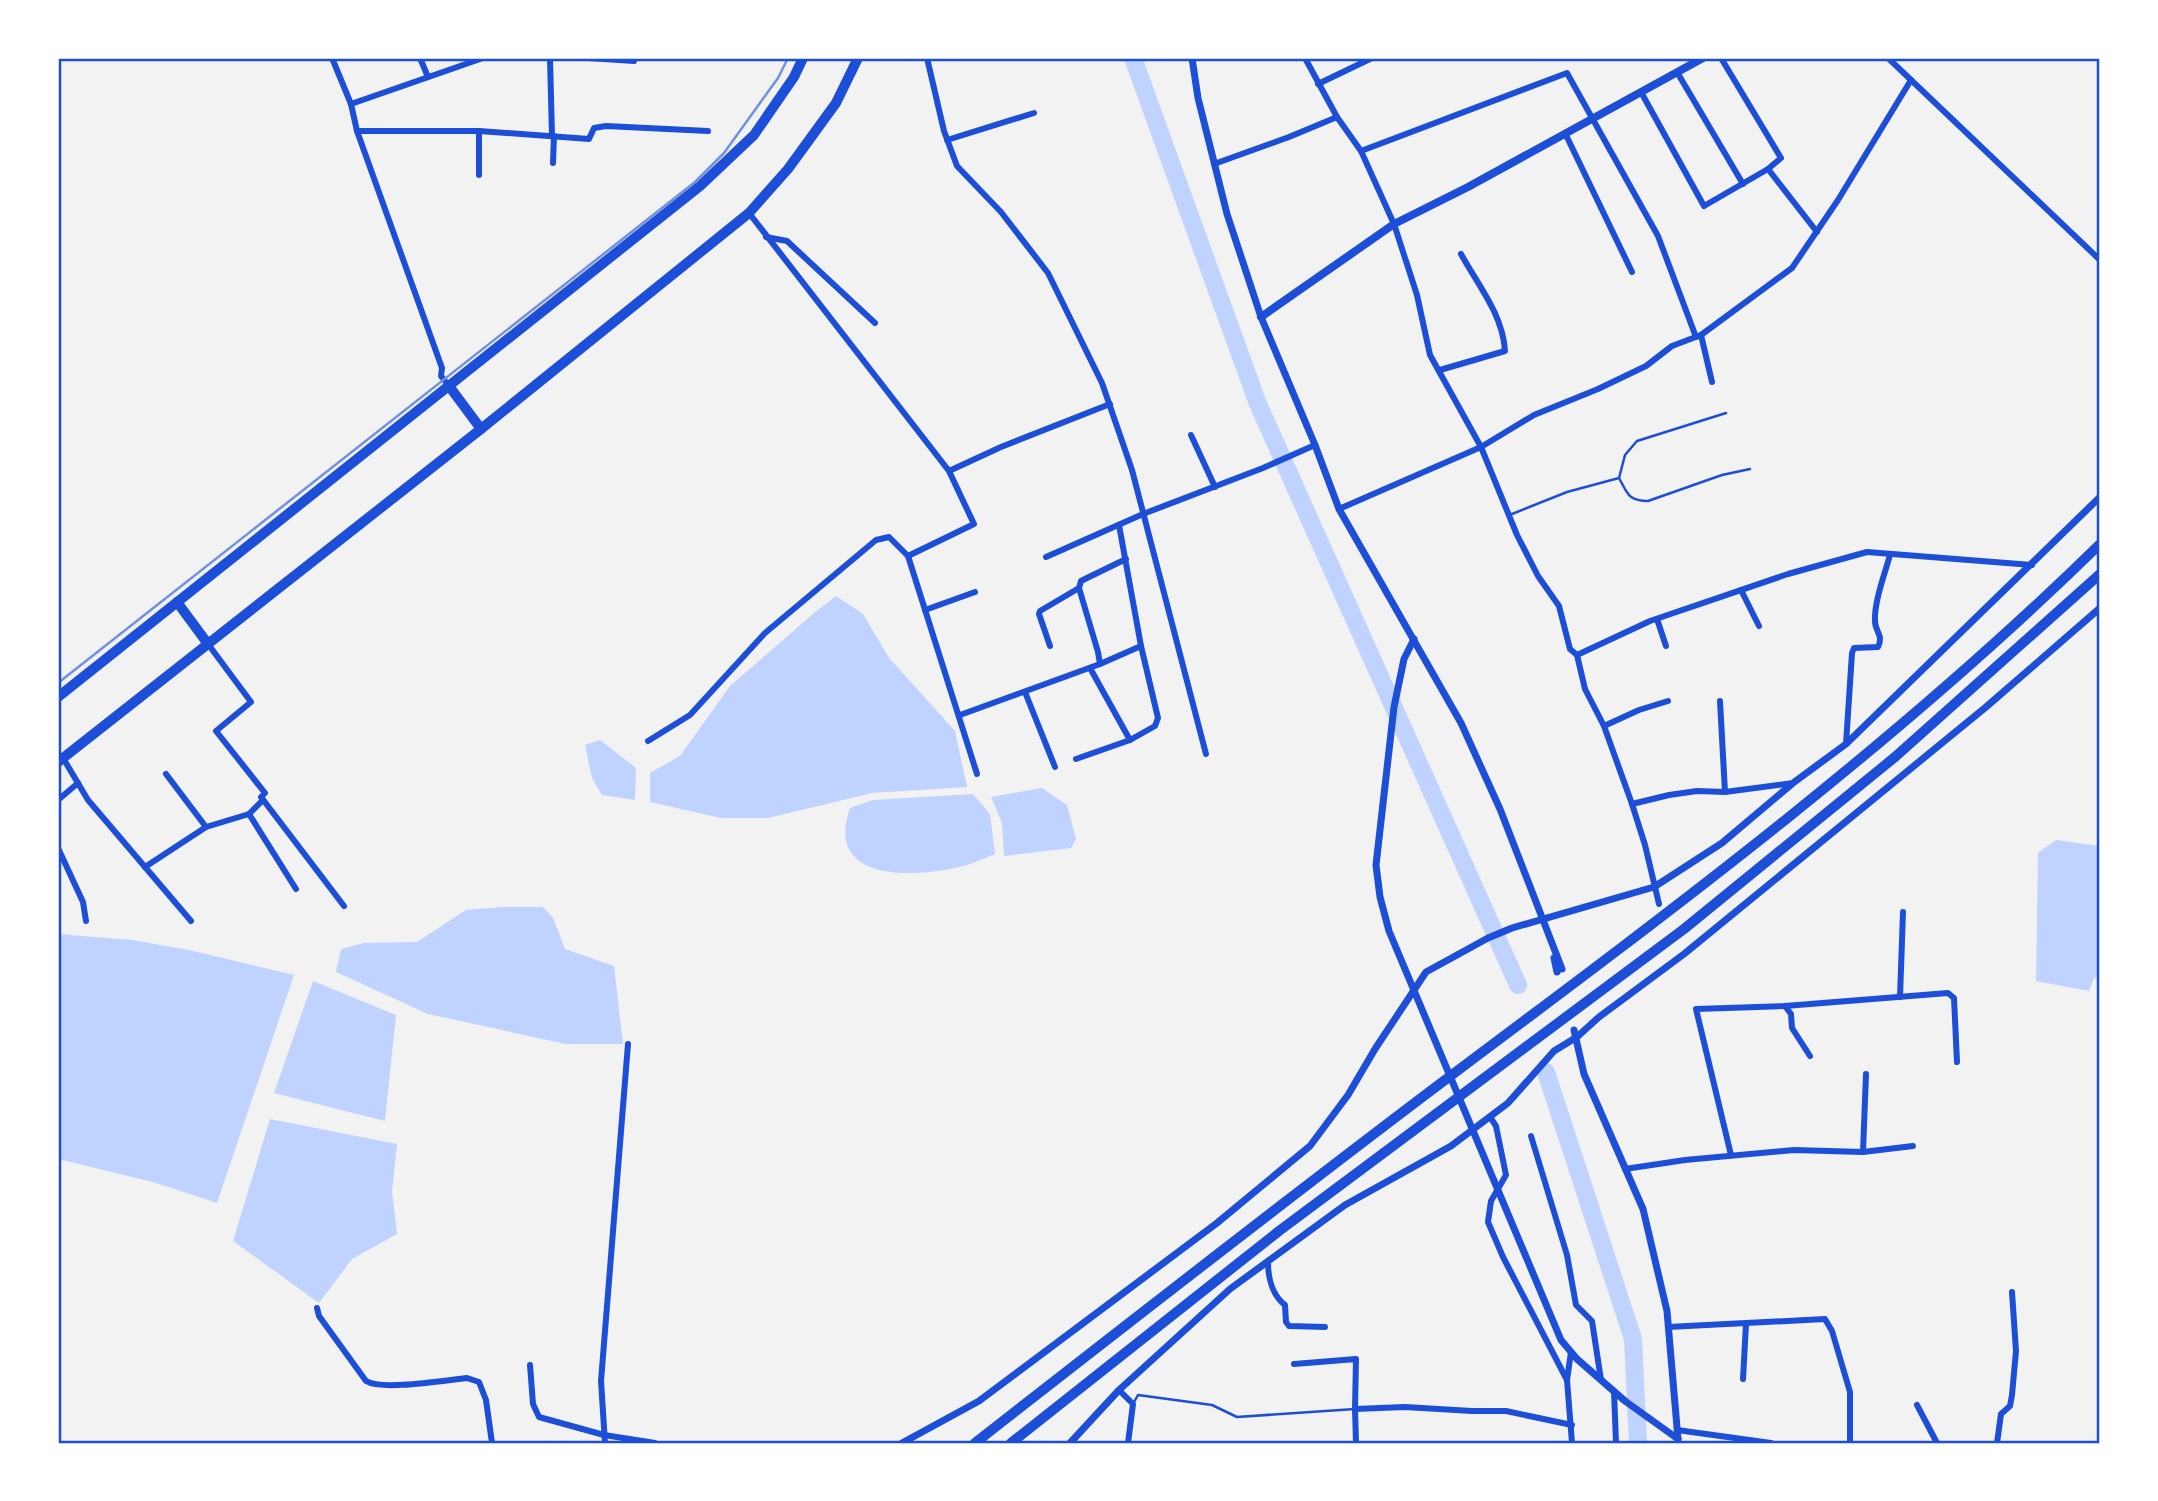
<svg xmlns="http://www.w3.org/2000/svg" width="2158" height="1501" viewBox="0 0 2158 1501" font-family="'DM Sans',sans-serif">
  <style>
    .water { fill: #bfd3fe }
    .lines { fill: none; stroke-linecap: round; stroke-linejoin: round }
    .river { stroke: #bfd3fe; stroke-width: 18 }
    .service { stroke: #1d4ed8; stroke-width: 2.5 }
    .minor { stroke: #1d4ed8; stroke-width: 6 }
    .tertiary { stroke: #1d4ed8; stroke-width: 7 }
    .secondary { stroke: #1d4ed8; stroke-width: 8 }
    .trunk { stroke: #1d4ed8; stroke-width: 10 }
    .motorway { stroke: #1d4ed8; stroke-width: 10 }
    .rail { stroke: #7290e2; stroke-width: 2.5 }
    .neatline { fill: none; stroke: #1d4ed8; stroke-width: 2.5 }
  </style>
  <rect width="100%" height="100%" fill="#f2f2f2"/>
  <g class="water">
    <polygon points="836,596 863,614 889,658 955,731 967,787 872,793 768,818 721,818 650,802 650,773 680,756 730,686 814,613"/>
    <polygon points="600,740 636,768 635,800 602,795 592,778 585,745"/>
    <polygon points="1042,788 1067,805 1076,839 1071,848 1004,856 1002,823 991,797"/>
    <path d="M973,794L990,814L995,854C983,859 972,864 959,867C913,878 824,882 850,808L873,800Z"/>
    <polygon points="2056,840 2100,846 2100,977 2094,978 2089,991 2036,981 2038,853"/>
    <polygon points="501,907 543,907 553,918 565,949 614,966 623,1044 566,1044 428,1014 336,972 341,949 364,943 417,942 466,910"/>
    <polygon points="58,934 132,940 189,950 294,975 217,1203 153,1182 58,1159"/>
    <polygon points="313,981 396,1015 385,1121 274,1093"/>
    <polygon points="270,1119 397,1144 392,1191 397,1234 352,1259 319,1303 233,1241"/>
  </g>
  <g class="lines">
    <g class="river">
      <polyline points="1133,58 1258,404 1518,985"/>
      <polyline points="1546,1072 1633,1339 1638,1443"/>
    </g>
    <g class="service">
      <path d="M1619,478C1628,494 1628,501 1648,501L1722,475L1750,469"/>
      <polyline points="1512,514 1567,492 1619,478 1625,455 1637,441 1726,413"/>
      <polyline points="1133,1404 1138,1395 1212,1405 1237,1417 1355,1409"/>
    </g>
    <g class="minor">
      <polyline points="332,58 351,104 357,131 442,368 441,376 449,386"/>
      <polyline points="420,58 428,77"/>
      <polyline points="550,58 552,136"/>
      <polyline points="588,58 634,61"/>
      <polyline points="927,58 944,131 957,166 1001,212 1048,273 1102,383 1132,470 1206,754"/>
      <polyline points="1305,58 1337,117 1361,151 1394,224 1417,295 1430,355 1481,447 1517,535 1538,576 1559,606 1570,649 1577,655 1585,689 1604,726 1632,804 1645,845 1659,904"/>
      <polyline points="1888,58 2100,260"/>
      <polyline points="1677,72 1743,184"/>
      <polyline points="1318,84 1372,58"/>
      <polyline points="1641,92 1704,206 1768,169 1781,158 1721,58"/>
      <polyline points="351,104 483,58"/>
      <polyline points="357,131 479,131 589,139 594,128 606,126 708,131"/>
      <polyline points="479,131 479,175"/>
      <polyline points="1565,133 1632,272"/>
      <polyline points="947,140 1034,113"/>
      <polyline points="1361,151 1567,73 1658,236 1696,337"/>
      <polyline points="553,163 554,136"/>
      <polyline points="1214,164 1289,137 1337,117"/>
      <polyline points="1768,169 1817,232"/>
      <polyline points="766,237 787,241 875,323"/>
      <polyline points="1701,335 1712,382"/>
      <path d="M1440,370L1505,351C1503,315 1478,285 1461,254"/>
      <polyline points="1191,435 1215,487"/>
      <polyline points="949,471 1001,447 1110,404"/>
      <polyline points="1339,509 1481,447 1534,415 1598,389 1646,366 1672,346 1701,335 1792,268 1838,200 1911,80"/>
      <polyline points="908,556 977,774"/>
      <polyline points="1046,557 1143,514 1263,468 1315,445"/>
      <polyline points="1741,590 1759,626"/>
      <polyline points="925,610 975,592"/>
      <polyline points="1657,619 1666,646"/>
      <polyline points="208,644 251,702 216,731 265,793 261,797 344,906"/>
      <polyline points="1050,646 1039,614 1040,611 1079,588"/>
      <polyline points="1577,655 1650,621 1788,574 1867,552 2032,565"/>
      <polyline points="1100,664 1141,646 1119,525"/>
      <polyline points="1025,692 1055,767"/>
      <polyline points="1720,701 1725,792"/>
      <polyline points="960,715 1100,664 1098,652 1079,588 1081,581 1087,578 1126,559"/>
      <polyline points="1604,726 1639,710 1668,701"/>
      <polyline points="1130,740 1155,726 1158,718 1141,646"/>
      <polyline points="648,741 690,715 765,633 876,540 889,537 908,556 974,524 949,471 749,213"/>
      <path d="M1846,744L1852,653L1854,648L1878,647C1884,635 1875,632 1875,621C1874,602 1885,573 1890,555"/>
      <polyline points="63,758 88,800 191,921"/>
      <polyline points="1076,759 1130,740 1090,668"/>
      <polyline points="166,774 206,827 249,814 263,800"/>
      <polyline points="58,800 78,783"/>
      <polyline points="1632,804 1669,795 1697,791 1725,792 1793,783"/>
      <polyline points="249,814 296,889"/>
      <polyline points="58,848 83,902 86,921"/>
      <polyline points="145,867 206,827"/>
      <polyline points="1900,997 1903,912"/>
      <polyline points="1785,1006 1791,1014 1792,1028 1810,1056"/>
      <polyline points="1490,1117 1496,1126 1506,1175 1491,1201 1488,1222 1503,1257 1567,1380"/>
      <polyline points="1531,1136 1567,1255 1576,1305 1592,1321 1601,1380"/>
      <polyline points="1863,1152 1866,1074"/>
      <polyline points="1731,1155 1696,1009 1785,1006 1948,993 1954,998 1957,1062"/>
      <polyline points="1625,1169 1685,1160 1794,1150 1863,1152 1913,1146"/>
      <path d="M1268,1262C1268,1277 1272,1295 1285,1305L1286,1322L1289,1326L1325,1327"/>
      <path d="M317,1308L319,1316L366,1381C382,1391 446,1380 467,1378L479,1382L486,1400L492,1443"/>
      <polyline points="1668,1327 1825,1319 1832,1331 1850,1392 1850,1443"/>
      <polyline points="1571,1352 1567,1380 1572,1443"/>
      <polyline points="1294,1364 1356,1359 1355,1409 1405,1407 1472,1411 1506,1411 1572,1425"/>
      <polyline points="530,1365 533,1404 539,1417 604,1435 655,1443"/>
      <polyline points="1743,1379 1746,1324"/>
      <polyline points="1119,1390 1133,1404 1128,1443"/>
      <polyline points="1614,1391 1616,1443"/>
      <polyline points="1917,1405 1937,1443"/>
      <polyline points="1355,1409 1356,1443"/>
      <polyline points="1677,1430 1771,1443"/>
      <polyline points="605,1443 601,1381 628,1044"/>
      <polyline points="1997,1443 2001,1414 2010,1406 2012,1395 2016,1351 2012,1292"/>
    </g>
    <g class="tertiary">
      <polyline points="1192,58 1198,98 1227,214 1261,317 1315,445 1339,509 1461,723 1500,809 1562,969"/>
      <polyline points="1414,639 1404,659 1394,707 1376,865 1380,897 1389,931 1561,1340 1577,1359 1625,1401 1678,1439"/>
      <polyline points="1554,958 1557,972"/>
      <polyline points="1574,1030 1584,1074 1643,1209 1667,1311 1678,1439"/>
      <polyline points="902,1443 979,1401 1217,1223 1310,1146 1348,1095 1375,1049 1426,972 1488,938 1512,928 1654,887 1722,843 1793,783 1846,744 2100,497"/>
      <polyline points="1070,1443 1119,1390 1230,1289 1345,1205 1451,1146 1508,1103 1554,1051 1577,1037 1599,1017 1684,954 1986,707 2100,608"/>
    </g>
    <polyline class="secondary" points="1261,317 1394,224 1468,187 1703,58"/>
    <g class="trunk">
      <polyline points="449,386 481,429"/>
      <polyline points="177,602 208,644"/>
      <polyline points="58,697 700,186 754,135 794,77 803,58"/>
      <polyline points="58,762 481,429 749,213 788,169 836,103 858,58"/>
    </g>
    <g class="motorway">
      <path d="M975,1443C1131,1321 1287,1199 1445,1080C1671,911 1898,742 2100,544"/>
      <polyline points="1011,1443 1279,1231 1684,929 1895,757 2100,574"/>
    </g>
    <polyline class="rail" points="58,683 695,182 724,153 778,78 788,58"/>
  </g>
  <rect width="2158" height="1501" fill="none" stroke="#ffffff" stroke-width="119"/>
  <rect x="60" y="60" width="2038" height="1382" class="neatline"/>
</svg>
